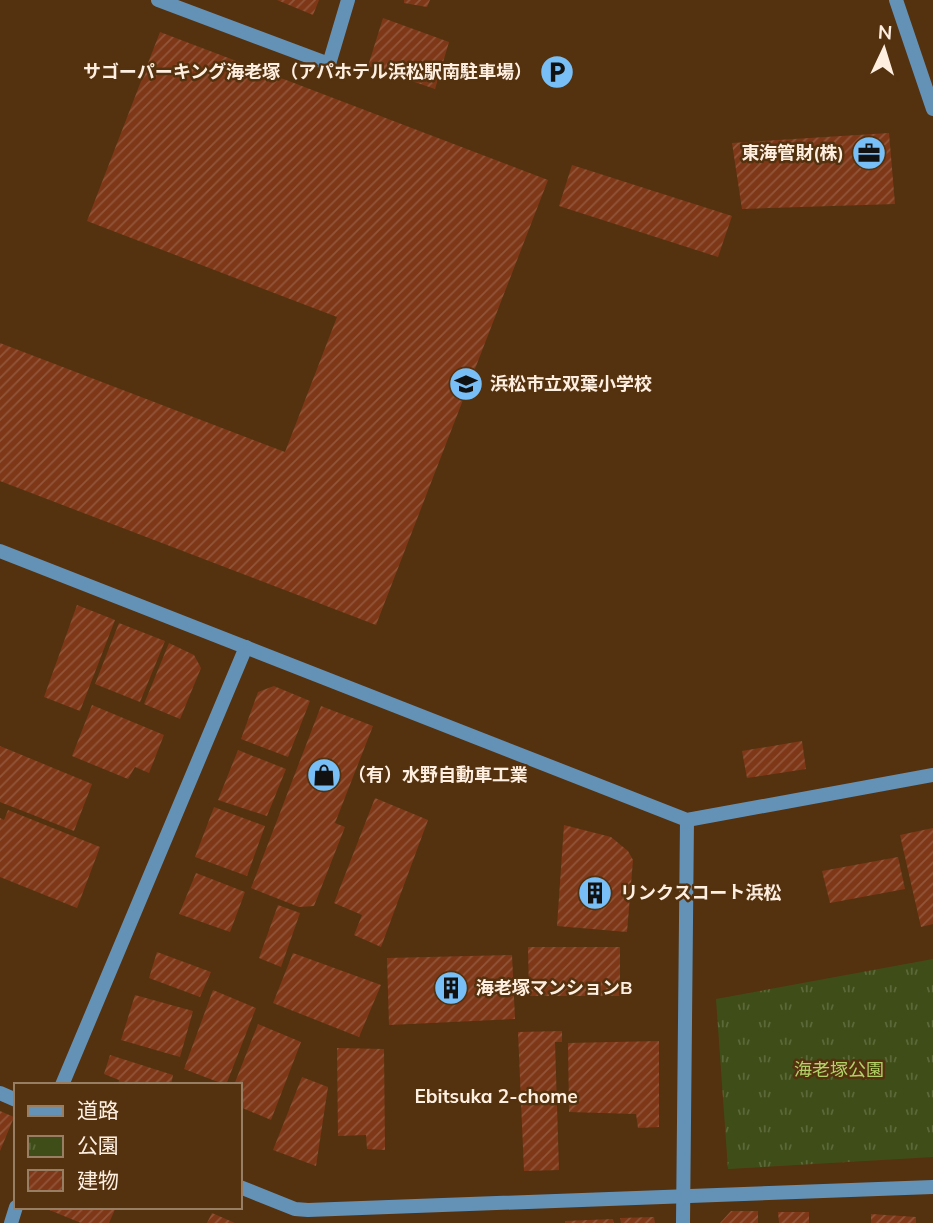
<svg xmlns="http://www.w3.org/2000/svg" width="933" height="1223" viewBox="0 0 933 1223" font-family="Mulish,'Noto Sans JP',sans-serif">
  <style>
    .park { fill: url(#park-tufts) }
    .building { fill: url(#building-hatch) }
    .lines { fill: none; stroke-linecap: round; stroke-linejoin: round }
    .street { stroke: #6492b7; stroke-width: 14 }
    .labels { text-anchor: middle; stroke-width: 5; stroke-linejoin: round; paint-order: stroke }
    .poi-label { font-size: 18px; font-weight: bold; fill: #ffefe1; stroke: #54320f; text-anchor: start }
    .park-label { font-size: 18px; fill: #b2d269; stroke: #54320f }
    .neighbourhood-label { font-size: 19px; font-weight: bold; fill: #ffefe1; stroke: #54320f }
  </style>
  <defs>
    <pattern id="park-tufts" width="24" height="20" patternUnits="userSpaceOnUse" patternTransform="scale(1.75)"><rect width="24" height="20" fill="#3f4e18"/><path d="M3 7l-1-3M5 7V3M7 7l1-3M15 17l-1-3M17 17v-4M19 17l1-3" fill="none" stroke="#5c6839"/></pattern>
    <pattern id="building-hatch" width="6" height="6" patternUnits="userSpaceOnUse" patternTransform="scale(1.75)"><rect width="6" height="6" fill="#7e3818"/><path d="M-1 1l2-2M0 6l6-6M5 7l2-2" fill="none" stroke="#915539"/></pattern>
  </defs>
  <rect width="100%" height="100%" fill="#54320f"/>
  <polygon class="park" points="933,959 933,1157 728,1169 716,999"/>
  <g class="building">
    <polygon points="277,0 319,0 313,15"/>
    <polygon points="404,0 430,0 427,7 404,3"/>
    <polygon points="383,18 449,42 435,89 368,66"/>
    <polygon points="160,32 548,180 376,625 0,481 0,343 285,452 337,317 87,221"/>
    <polygon points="889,133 895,204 742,209 732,143"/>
    <polygon points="572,165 732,216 718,257 559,206"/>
    <polygon points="77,605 115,620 80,711 44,697"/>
    <polygon points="119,623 165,641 140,702 95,684"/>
    <polygon points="169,643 194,655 201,668 180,719 144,704"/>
    <polygon points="274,686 310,701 288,757 241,739 258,692"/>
    <polygon points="92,705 164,735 149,773 135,767 128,779 72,756"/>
    <polygon points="321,706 373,726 335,823 345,827 314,906 299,907 251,888"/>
    <polygon points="802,741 806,769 747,778 742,751"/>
    <polygon points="0,746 92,784 74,831 0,802"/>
    <polygon points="238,750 286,769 267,816 218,800"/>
    <polygon points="375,798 428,820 381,947 354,935 362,915 334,903"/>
    <polygon points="214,807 265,826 247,876 195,857"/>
    <polygon points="8,810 100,847 77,908 0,877 0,818 4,820"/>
    <polygon points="564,825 611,837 628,851 633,860 627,932 557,926"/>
    <polygon points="933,828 933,924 921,927 900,835"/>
    <polygon points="898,857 905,889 830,903 822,871"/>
    <polygon points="196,873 245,892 230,932 179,914"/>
    <polygon points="278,905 300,913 281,967 259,958"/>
    <polygon points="528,947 620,947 620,996 529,996"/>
    <polygon points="157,952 211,972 200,997 149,978"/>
    <polygon points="293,953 381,985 359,1037 273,1003"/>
    <polygon points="512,955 515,1019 389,1025 387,958"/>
    <polygon points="213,990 256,1008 226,1085 184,1069"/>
    <polygon points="135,995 193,1011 180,1057 121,1040"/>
    <polygon points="258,1024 301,1042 271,1120 240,1107 240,1085 234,1085"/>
    <polygon points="562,1031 562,1042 555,1042 559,1170 524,1171 518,1032"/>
    <polygon points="659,1041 659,1127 638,1128 636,1114 569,1112 568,1043"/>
    <polygon points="337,1048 384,1049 385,1150 367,1149 366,1135 338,1136"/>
    <polygon points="110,1055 173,1075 171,1085 118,1085 119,1080 104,1074"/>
    <polygon points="302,1077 328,1087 316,1166 273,1150"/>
    <polygon points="0,1111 14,1117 0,1151"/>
    <polygon points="42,1207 116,1207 109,1223 81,1223"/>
    <polygon points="731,1211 758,1211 758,1223 720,1223"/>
    <polygon points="778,1212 809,1212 809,1223 779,1223"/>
    <polygon points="212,1213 235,1223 207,1223"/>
    <polygon points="871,1214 916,1217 916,1223 871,1223"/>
    <polygon points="654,1217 655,1223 621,1223 620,1218"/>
    <polygon points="613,1219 614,1223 565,1223 565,1221"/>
  </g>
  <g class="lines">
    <g class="street">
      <polyline points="158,0 329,64 348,0"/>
      <polyline points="896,0 933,109"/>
      <polyline points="0,551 687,820 933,775"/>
      <polyline points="62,1085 246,647"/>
      <polyline points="0,1093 16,1100"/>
      <polyline points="240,1187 295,1209 308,1210 933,1187"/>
      <polyline points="11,1223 16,1207"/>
      <polyline points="683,1223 687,820"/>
    </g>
  </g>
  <defs>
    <g id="parking-disc" transform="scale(1.75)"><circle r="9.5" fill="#78bff7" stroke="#54320f"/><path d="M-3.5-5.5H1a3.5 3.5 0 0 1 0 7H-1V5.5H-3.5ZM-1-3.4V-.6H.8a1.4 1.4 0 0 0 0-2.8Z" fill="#111"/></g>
    <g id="office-disc" transform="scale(1.75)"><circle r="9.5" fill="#78bff7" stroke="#54320f"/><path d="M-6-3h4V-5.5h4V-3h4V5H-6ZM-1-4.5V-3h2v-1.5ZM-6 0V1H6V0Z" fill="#111"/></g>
    <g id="school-disc" transform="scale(1.75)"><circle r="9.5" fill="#78bff7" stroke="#54320f"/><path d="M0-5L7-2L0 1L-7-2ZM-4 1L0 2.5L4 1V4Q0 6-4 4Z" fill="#111"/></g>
    <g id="shop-disc" transform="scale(1.75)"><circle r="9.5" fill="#78bff7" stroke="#54320f"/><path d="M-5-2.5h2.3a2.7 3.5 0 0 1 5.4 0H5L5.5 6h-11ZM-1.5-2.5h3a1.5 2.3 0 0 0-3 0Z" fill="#111"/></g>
    <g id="building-disc" transform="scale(1.75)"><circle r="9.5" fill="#78bff7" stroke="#54320f"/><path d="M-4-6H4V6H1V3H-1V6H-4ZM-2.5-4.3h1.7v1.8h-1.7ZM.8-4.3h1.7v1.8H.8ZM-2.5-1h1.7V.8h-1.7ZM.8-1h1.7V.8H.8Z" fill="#111"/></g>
  </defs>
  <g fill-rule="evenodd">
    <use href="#parking-disc" x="557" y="72"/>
    <use href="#office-disc" x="869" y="153"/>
    <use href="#school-disc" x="466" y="384"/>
    <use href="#shop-disc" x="324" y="775"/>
    <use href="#building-disc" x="595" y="893"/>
    <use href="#building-disc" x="451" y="988"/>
  </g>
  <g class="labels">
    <g class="poi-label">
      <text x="532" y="78" text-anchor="end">サゴーパーキング海老塚（アパホテル浜松駅南駐車場）</text>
      <text x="844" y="159" text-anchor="end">東海管財(株)</text>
      <text x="490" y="390">浜松市立双葉小学校</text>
      <text x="348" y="781">（有）水野自動車工業</text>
      <text x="620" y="899">リンクスコート浜松</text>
      <text x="476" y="994">海老塚マンションB</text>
    </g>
    <g class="park-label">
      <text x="839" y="1076">海老塚公園</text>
    </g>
    <g class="neighbourhood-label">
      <text x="496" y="1103">Ebitsuka 2-chome</text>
    </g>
  </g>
  <rect x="14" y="1083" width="228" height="126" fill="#54320f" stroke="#987e63" stroke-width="2"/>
  <rect x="28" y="1106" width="35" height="10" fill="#6492b7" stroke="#987e63" stroke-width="2"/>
  <text x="77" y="1118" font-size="21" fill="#ffefe1">道路</text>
  <rect x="28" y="1136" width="35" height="21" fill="url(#park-tufts)" stroke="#987e63" stroke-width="2"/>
  <text x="77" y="1153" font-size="21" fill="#ffefe1">公園</text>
  <rect x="28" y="1170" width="35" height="21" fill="url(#building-hatch)" stroke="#987e63" stroke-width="2"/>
  <text x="77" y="1188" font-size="21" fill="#ffefe1">建物</text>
  <g transform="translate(884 49) rotate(4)" stroke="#54320f" stroke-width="5" paint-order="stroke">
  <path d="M0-5L12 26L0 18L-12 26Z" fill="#ffefe1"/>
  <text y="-10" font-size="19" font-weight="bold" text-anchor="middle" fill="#ffefe1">N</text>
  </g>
</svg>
